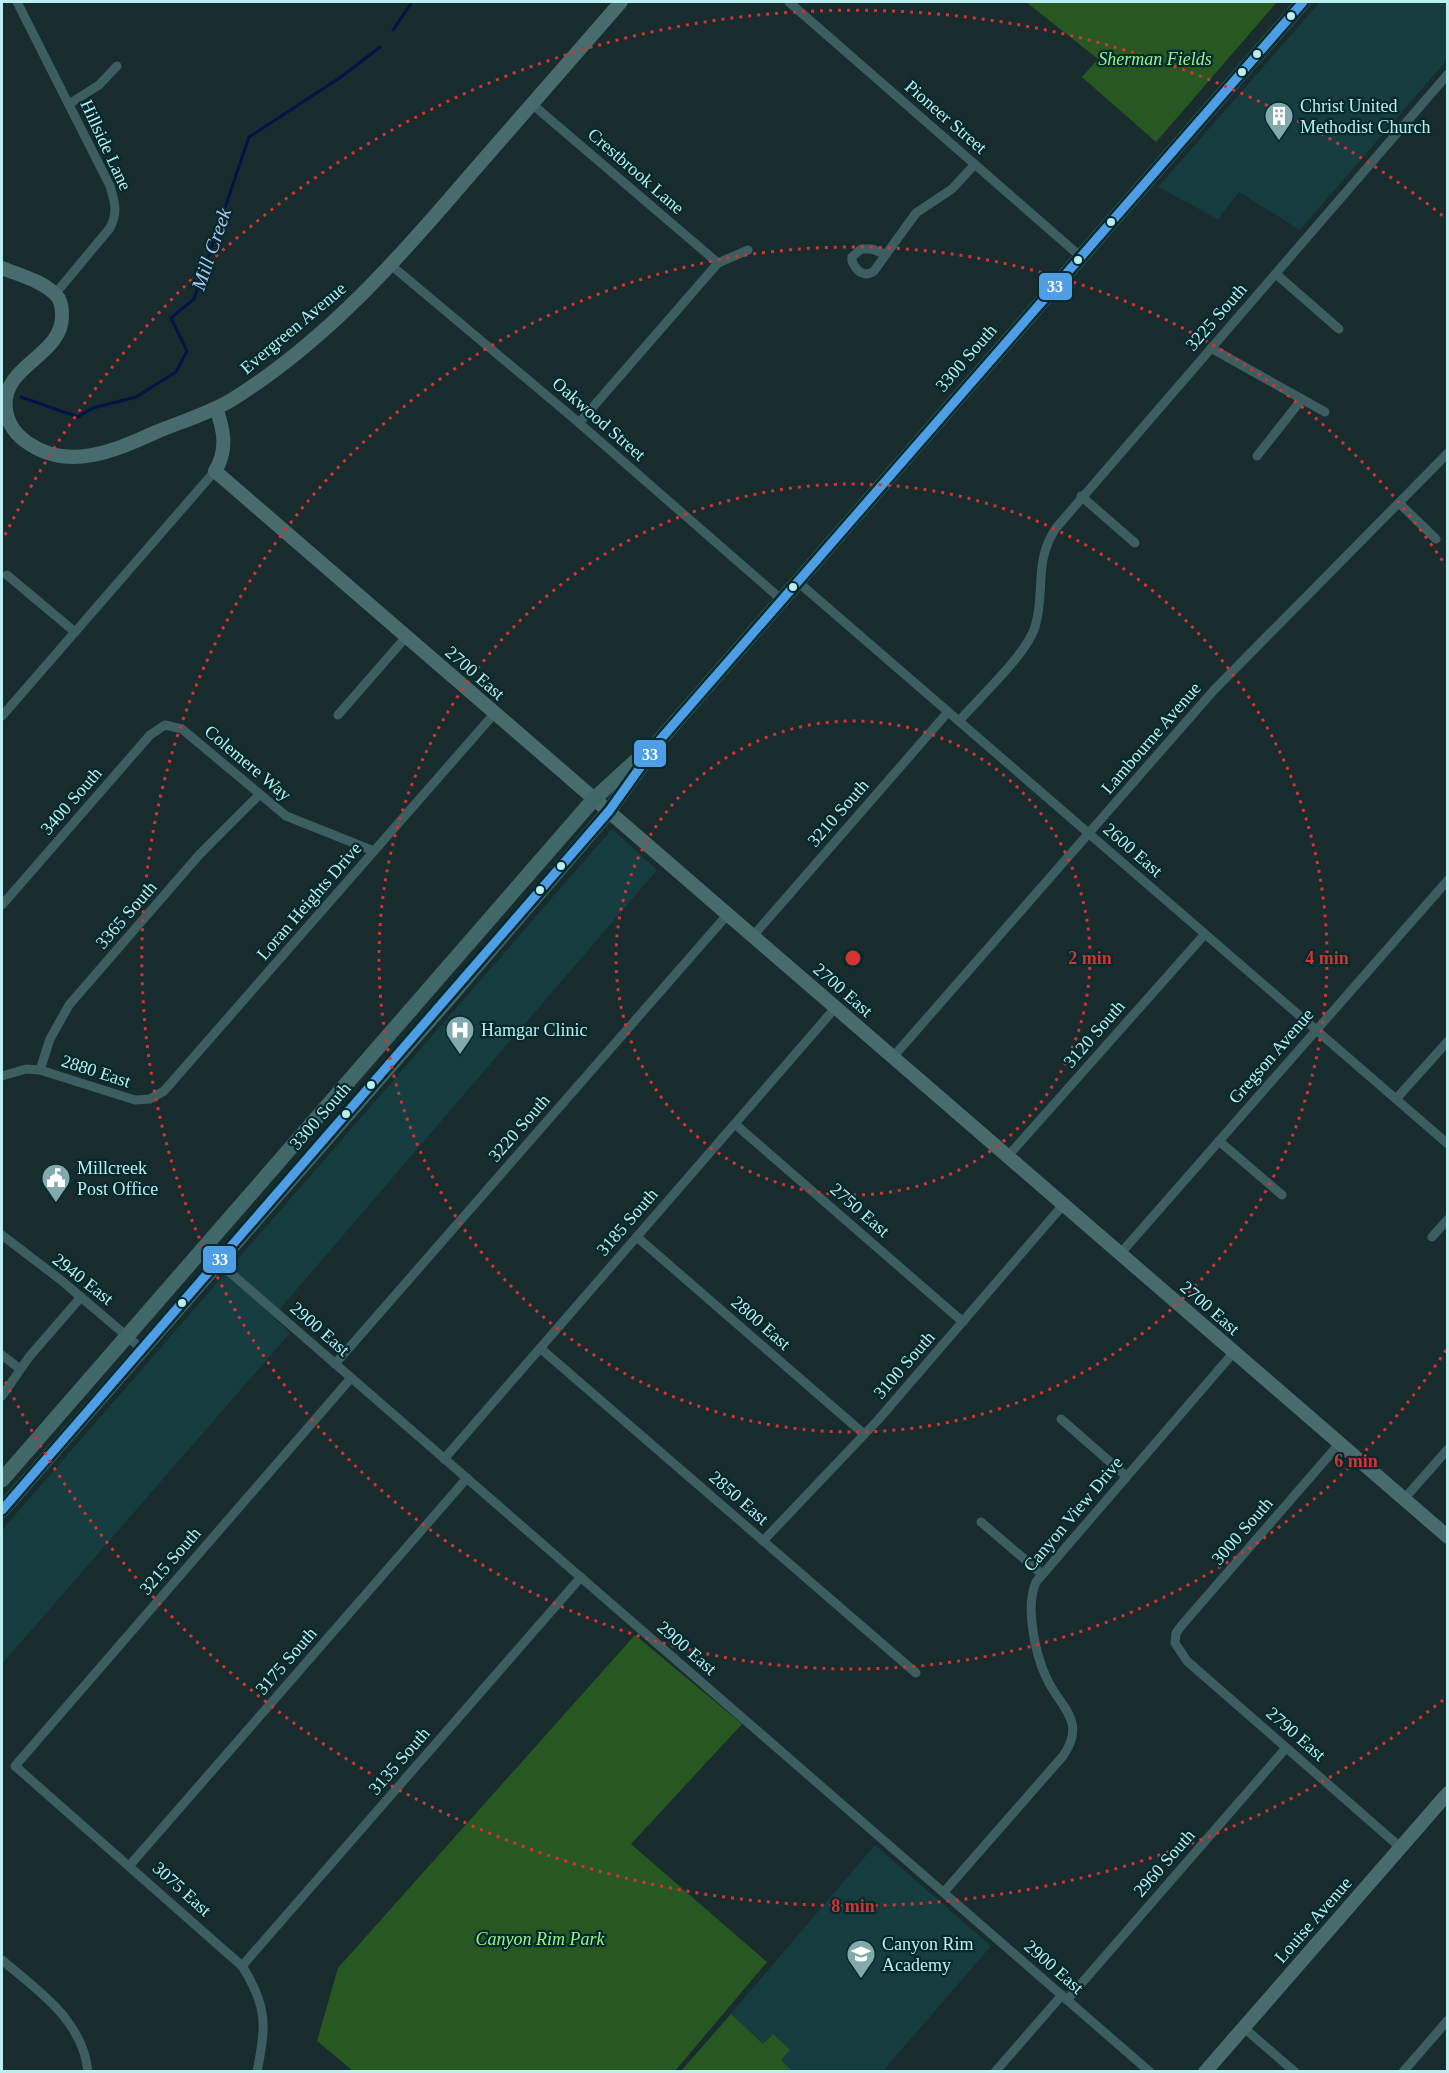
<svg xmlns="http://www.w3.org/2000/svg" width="1449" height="2073" viewBox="0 0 1449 2073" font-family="Georgia,serif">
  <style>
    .built { fill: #153c3e }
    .green { fill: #275822 }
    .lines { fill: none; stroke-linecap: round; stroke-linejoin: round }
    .stream { stroke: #021348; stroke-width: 3 }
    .street { stroke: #3d5e61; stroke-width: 9 }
    .secondary { stroke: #486c6e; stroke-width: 14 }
    .primary { stroke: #406869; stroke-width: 15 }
    .bus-1-casing { stroke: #03292c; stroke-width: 14 }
    .bus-1 { stroke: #4d9ee5; stroke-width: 9 }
    .ring { fill: none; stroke: #d53232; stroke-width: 3; stroke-dasharray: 3 6 }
    .bus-dot { fill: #bbeef1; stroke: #03292c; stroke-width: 2 }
    .labels { text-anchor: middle; stroke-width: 4.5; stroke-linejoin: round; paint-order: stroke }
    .park-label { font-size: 18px; font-style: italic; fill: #98f58a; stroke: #03292c }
    .poi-label { font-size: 18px; fill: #bbeef1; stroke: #03292c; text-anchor: start }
    .street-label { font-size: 18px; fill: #bbeef1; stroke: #03292c }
    .water-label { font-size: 20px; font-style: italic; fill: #aec7f2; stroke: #03292c }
    .centre { fill: #d53232; stroke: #03292c; stroke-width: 3 }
    .ring-label { font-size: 18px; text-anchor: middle; font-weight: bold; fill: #d53232; stroke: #03292c; stroke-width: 4.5; stroke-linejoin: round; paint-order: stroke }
    .line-badge { stroke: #03292c; stroke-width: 2 }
    .badge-label { font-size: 16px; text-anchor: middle; font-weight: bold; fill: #fff }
  </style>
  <rect width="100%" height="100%" fill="#182c2d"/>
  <g class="built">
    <polygon points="1320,2 1447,2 1447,60 1300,230 1239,192 1218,219 1158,187"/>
    <polygon points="612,829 657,870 273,1317 290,1333 2,1664 2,1530"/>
    <polygon points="875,1845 991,1946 883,2071 681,2072"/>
  </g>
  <g class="green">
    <polygon points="1026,2 1277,2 1156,142 1082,77 1098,59"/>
    <polygon points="635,1635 742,1724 631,1844 767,1962 675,2071 353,2071 317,2041 338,1968"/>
    <polygon points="731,2014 763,2044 773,2034 790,2050 781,2060 792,2071 681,2071"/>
  </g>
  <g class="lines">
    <g class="stream">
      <polyline points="393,30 412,2"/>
      <polyline points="21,397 78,417 93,408 136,397 176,372 187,351 171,318 194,299 249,137 341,77 380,47"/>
    </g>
    <g class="street">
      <path d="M17,2L110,186C115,203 118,212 110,228L55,294"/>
      <polyline points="789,2 1081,257"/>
      <polyline points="69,104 99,85 117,66"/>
      <polyline points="532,104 718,263"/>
      <path d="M884,254L872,249H861L852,257V261C856,271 864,278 874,271L916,213L952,189L975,164"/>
      <polyline points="392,266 571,416 782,600"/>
      <polyline points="1276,274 1339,329"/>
      <polyline points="1211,348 1325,412"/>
      <polyline points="579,423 718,263 748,250"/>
      <polyline points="1257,456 1302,399"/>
      <polyline points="1081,496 1135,543"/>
      <polyline points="1399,503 1436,539"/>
      <polyline points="7,575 75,632"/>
      <polyline points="798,582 1448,1144"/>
      <polyline points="338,715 406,637"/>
      <polyline points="2,716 215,471"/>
      <path d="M959,721C979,698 1026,655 1035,627C1046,591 1033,562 1056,528L1448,74"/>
      <polyline points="2,905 150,735 165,725 182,729 286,816 374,851"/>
      <polyline points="753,936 948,712"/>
      <polyline points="893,1057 1214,690 1448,453"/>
      <polyline points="40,1070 50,1039 69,1005 199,855 259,795"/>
      <polyline points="2,1076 26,1069 40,1070 135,1100 150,1099 164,1091 494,714"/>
      <polyline points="1396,1099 1448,1041"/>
      <polyline points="735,1124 963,1322"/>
      <polyline points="1219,1141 1282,1195"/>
      <polyline points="1008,1156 1205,934"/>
      <polyline points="2,1235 62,1281 142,1349"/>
      <polyline points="637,1237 864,1434"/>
      <polyline points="1432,1237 1448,1219"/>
      <polyline points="203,1249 1150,2072"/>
      <polyline points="1120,1254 1448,880"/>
      <polyline points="540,1348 916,1673"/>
      <polyline points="2,1355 20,1369"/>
      <polyline points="335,1364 728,914"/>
      <polyline points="2,1396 29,1357 81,1297"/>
      <polyline points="1061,1419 1126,1476"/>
      <polyline points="1339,1444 1182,1625 1176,1633 1175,1643 1187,1661 1400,1847"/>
      <polyline points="444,1459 836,1007"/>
      <polyline points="1404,1499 1448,1449"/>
      <polyline points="981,1522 1042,1574"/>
      <polyline points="763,1541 878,1420 1063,1205"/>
      <polyline points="130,1865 467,1478"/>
      <path d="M944,1892L1063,1756C1088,1720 1059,1707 1046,1677C1035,1653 1025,1606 1036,1582L1234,1352"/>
      <path d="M2,1960C38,1991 83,2020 88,2072"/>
      <polyline points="242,1966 581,1577"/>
      <polyline points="1067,2000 1286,1748"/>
      <polyline points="1243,2027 1295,2072"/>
      <path d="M257,2072C266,2025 268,2007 242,1966L15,1766L351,1378"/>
      <polyline points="995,2072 1062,1995"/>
      <polyline points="1403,2072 1448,2020"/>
    </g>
    <g class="secondary">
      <path d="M2,268C19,275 43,281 56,295C61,300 62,307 62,314C64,357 0,364 6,410C8,424 16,435 28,443C68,471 114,451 154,433C179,422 209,414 233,399C326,341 400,257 470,175C520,118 571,59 621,2"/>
      <path d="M216,408C224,430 228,450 215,471L1448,1537"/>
      <polyline points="1205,2072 1448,1793"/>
    </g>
    <g class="primary">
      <polyline points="2,1480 594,799 639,758"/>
      <polyline points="2,1510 449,998 609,811 659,741 1303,2"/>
    </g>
    <g class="bus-1-casing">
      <polyline id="bus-1" points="2,1510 609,811 659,741 1303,2"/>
    </g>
    <use href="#bus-1" class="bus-1"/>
  </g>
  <g class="ring">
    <circle cx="853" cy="958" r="237"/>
    <circle cx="853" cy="958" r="474"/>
    <path d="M1446 1350A711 711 0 1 1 1446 566"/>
    <path d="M1443 1700A948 948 0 0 1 5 1381M5 535A948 948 0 0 1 1443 216"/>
  </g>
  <defs>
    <g id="building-pin" transform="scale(1.5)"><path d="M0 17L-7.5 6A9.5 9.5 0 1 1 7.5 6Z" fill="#82aaac" stroke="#03292c"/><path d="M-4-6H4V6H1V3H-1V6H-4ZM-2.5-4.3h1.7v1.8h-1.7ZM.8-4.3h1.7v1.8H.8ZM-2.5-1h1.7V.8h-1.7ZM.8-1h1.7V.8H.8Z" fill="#fff"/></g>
    <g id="hospital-pin" transform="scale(1.5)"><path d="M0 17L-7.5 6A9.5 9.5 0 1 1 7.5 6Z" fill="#82aaac" stroke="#03292c"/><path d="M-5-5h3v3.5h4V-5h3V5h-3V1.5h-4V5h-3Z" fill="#fff"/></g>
    <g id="civic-pin" transform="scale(1.5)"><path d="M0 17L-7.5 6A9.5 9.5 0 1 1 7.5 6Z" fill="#82aaac" stroke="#03292c"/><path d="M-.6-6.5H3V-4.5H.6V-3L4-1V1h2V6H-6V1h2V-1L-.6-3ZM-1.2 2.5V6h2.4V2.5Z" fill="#fff"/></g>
    <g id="school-pin" transform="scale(1.5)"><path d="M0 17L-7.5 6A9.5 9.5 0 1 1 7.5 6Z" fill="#82aaac" stroke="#03292c"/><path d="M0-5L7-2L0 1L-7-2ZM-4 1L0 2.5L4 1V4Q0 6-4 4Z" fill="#fff"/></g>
  </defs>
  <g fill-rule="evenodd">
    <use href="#building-pin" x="1279" y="116"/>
    <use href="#hospital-pin" x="460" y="1030"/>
    <use href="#civic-pin" x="56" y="1178"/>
    <use href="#school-pin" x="861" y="1954"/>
  </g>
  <g class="bus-dot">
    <circle cx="1291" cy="16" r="5"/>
    <circle cx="1257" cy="54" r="5"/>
    <circle cx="1242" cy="72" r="5"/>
    <circle cx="1111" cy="222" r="5"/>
    <circle cx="1078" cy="260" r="5"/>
    <circle cx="793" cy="587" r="5"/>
    <circle cx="561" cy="866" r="5"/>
    <circle cx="540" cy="890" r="5"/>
    <circle cx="371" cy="1085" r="5"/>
    <circle cx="346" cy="1114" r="5"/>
    <circle cx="182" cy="1303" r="5"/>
  </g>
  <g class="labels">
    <g class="park-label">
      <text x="1155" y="65">Sherman Fields</text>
      <text x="540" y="1945">Canyon Rim Park</text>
    </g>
    <g class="poi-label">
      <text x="1300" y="112">Christ United<tspan x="1300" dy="21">Methodist Church</tspan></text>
      <text x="481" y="1036">Hamgar Clinic</text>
      <text x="77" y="1174">Millcreek<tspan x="77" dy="21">Post Office</tspan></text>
      <text x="882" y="1950">Canyon Rim<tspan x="882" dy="21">Academy</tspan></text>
    </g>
    <g class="street-label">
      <text transform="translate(946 117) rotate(41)" y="6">Pioneer Street</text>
      <text transform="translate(106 145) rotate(65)" y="6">Hillside Lane</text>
      <text transform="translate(636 171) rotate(41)" y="6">Crestbrook Lane</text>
      <text transform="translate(1216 317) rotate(-49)" y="6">3225 South</text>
      <text transform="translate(293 328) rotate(-40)" y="6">Evergreen Avenue</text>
      <text transform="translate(966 358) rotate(-49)" y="6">3300 South</text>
      <text transform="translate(599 419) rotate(41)" y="6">Oakwood Street</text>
      <text transform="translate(475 673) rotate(41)" y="6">2700 East</text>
      <text transform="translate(1151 738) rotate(-49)" y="6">Lambourne Avenue</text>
      <text transform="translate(248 763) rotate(40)" y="6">Colemere Way</text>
      <text transform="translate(71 801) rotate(-49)" y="6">3400 South</text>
      <text transform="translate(838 813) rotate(-49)" y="6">3210 South</text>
      <text transform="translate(1133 850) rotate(41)" y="6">2600 East</text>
      <text transform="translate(309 901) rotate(-49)" y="6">Loran Heights Drive</text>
      <text transform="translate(126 915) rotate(-49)" y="6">3365 South</text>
      <text transform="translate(843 990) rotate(41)" y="6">2700 East</text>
      <text transform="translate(1094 1034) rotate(-49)" y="6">3120 South</text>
      <text transform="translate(1271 1056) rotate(-49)" y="6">Gregson Avenue</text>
      <text transform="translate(96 1071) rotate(18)" y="6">2880 East</text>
      <text transform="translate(320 1116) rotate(-49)" y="6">3300 South</text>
      <text transform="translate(519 1128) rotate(-49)" y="6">3220 South</text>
      <text transform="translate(860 1210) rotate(41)" y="6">2750 East</text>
      <text transform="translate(627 1222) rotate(-49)" y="6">3185 South</text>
      <text transform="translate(83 1279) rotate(38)" y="6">2940 East</text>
      <text transform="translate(1210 1308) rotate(41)" y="6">2700 East</text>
      <text transform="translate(761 1323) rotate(41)" y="6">2800 East</text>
      <text transform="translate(320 1329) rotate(41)" y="6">2900 East</text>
      <text transform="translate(904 1365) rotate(-49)" y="6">3100 South</text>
      <text transform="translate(739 1498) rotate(41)" y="6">2850 East</text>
      <text transform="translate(1073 1514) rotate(-50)" y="6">Canyon View Drive</text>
      <text transform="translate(1242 1531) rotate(-49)" y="6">3000 South</text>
      <text transform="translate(170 1561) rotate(-49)" y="6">3215 South</text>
      <text transform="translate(687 1648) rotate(41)" y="6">2900 East</text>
      <text transform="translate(286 1661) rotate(-49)" y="6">3175 South</text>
      <text transform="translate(1296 1734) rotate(41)" y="6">2790 East</text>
      <text transform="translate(399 1761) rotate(-49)" y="6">3135 South</text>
      <text transform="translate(1164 1863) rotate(-49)" y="6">2960 South</text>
      <text transform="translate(182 1889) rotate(42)" y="6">3075 East</text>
      <text transform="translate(1313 1920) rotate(-49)" y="6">Louise Avenue</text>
      <text transform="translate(1054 1967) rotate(41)" y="6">2900 East</text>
    </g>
    <g class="water-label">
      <text transform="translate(211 249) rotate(-71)" y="7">Mill Creek</text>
    </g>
  </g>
  <circle cx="853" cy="958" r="9" class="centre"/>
  <g class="ring-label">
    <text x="1090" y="964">2 min</text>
    <text x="1327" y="964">4 min</text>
    <text x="1356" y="1467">6 min</text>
    <text x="853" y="1912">8 min</text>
  </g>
  <g class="line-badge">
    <rect x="1038" y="272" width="35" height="29" rx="6" fill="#4d9ee5"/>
    <rect x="633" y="739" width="34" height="29" rx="6" fill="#4d9ee5"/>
    <rect x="202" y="1245" width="35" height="29" rx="6" fill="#4d9ee5"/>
  </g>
  <g class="badge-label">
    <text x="1055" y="292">33</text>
    <text x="650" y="760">33</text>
    <text x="220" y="1265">33</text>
  </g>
  <rect width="1449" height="2073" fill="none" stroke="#bbeef1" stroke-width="6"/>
</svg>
